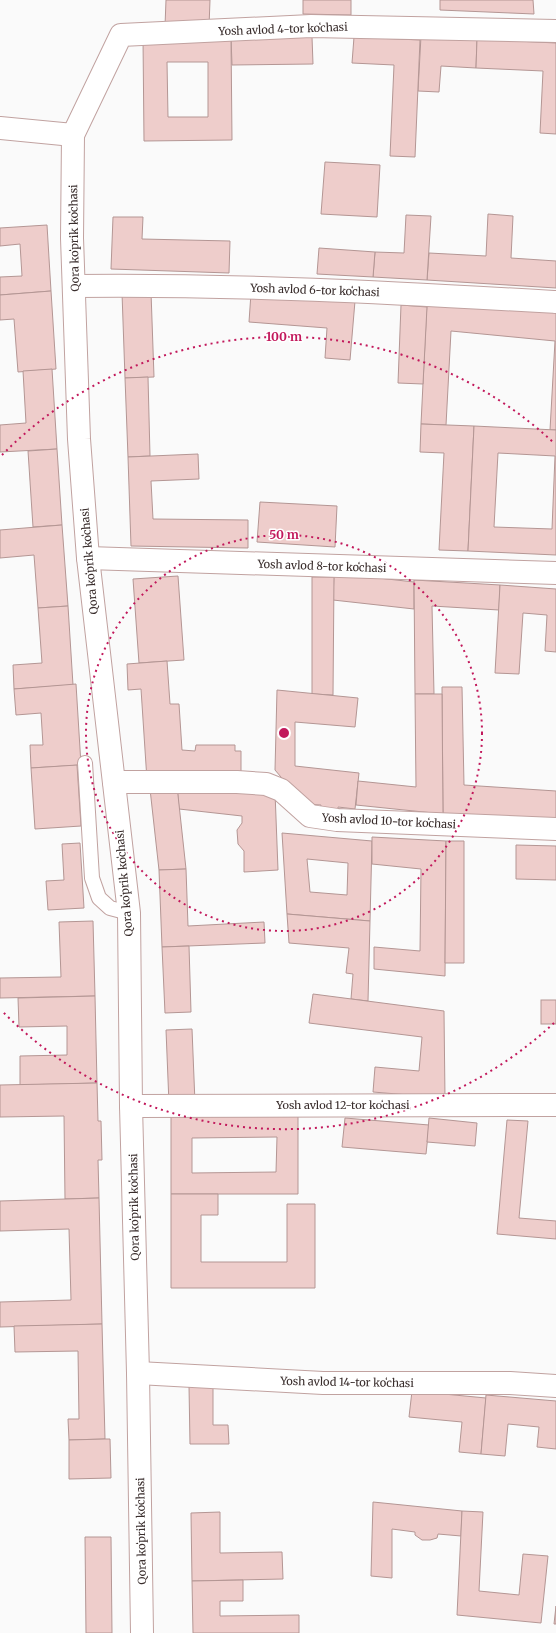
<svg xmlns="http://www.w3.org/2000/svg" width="556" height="1633" viewBox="0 0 556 1633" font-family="Merriweather,serif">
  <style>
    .building { fill: #eecdcb; stroke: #b49694; fill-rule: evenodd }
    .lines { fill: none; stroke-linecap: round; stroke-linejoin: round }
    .service-casing { stroke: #c1a2a0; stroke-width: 16 }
    .minor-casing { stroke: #c1a2a0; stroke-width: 24 }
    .service { stroke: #fff; stroke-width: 14 }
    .minor { stroke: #fff; stroke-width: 22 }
    .ring { fill: none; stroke: #c2185b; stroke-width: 2; stroke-dasharray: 2 4 }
    .labels { text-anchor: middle; stroke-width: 3; stroke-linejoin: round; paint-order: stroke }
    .street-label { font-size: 11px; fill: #392d2c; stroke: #fff }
    .centre { fill: #c2185b; stroke: #fff; stroke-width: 2 }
    .ring-label { font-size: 12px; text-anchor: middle; font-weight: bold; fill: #c2185b; stroke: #fff; stroke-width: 3; stroke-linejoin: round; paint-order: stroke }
  </style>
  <rect width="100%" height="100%" fill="#fafafa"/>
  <g class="building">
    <polygon points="166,0 210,0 209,27 165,26"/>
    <polygon points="303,0 351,0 351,15 303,14"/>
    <polygon points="440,0 533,0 534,14 440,10"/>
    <polygon points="421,36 477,39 476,68 441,66 439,92 418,91"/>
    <polygon points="312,37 313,64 232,65 231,38"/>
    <polygon points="354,37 420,40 415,157 390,156 394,65 352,63"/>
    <path d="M231,38L232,140L144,141L143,39ZM167,62H208V117H168Z"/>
    <polygon points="477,39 556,43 556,134 540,133 543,71 476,68"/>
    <polygon points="325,162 380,165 377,217 321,214"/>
    <polygon points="488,214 513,216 511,258 556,261 556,288 427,280 429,253 486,256"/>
    <polygon points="406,215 431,216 427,280 373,277 375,252 404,253"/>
    <polygon points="113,217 143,217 142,239 230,241 229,273 111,269"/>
    <polygon points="47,225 51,291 0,295 0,277 22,276 20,244 0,246 0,228"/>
    <polygon points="319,248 375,252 373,277 317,274"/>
    <polygon points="51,291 56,369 18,372 14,319 0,320 0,295"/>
    <polygon points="151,292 154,377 125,378 122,293"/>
    <polygon points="251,293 355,301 350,360 325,358 327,328 249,322"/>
    <polygon points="427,302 556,312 556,430 550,430 555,341 451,331 446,425 421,424"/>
    <polygon points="401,305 427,307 423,384 398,383"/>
    <polygon points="52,369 57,449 0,452 0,425 26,423 23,371"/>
    <polygon points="148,377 150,456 128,457 125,378"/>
    <polygon points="421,424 474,426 468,551 439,550 444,453 420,452"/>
    <path d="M474,426L556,430V555L468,551ZM498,453L555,456L552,529L494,527Z"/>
    <polygon points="57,449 62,525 33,527 28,451"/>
    <polygon points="198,454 199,479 151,481 153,519 248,520 248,548 131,546 128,457"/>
    <polygon points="260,502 337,506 335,547 257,542"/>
    <polygon points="62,525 68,606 38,608 34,555 0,558 0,530"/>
    <polygon points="334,573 414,582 414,609 333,600"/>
    <polygon points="178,576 184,660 139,663 133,579"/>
    <polygon points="312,577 334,577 333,695 312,694"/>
    <polygon points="414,580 500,585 499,610 432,606 434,694 415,694"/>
    <polygon points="500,585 556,589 556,652 545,651 547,615 523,613 519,674 495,673"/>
    <polygon points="68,606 73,685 14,689 13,665 42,663 38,608"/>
    <polygon points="167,661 170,704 179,704 182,750 195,751 196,745 235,745 235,751 241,751 241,781 147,780 141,689 128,690 127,664"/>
    <polygon points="76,684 81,765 31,768 30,745 43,745 41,713 16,715 14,689"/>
    <polygon points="442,687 462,687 464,785 556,791 556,821 443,814"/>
    <polygon points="277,690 358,698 355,727 295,722 295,766 359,773 355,809 338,807 338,813 320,811 321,805 304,804 275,770"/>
    <polygon points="415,694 442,694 443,814 356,805 358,781 416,787"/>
    <polygon points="77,765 81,826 35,829 31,768"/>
    <polygon points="177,786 275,792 278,870 244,872 244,851 238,844 237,830 242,823 242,816 179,809"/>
    <polygon points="177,786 186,869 159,870 150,789"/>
    <path d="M282,833L372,841L370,921L287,914ZM307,859L348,863L347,895L310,892Z"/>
    <polygon points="372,837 446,841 445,976 374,969 374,947 420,951 421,869 372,864"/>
    <polygon points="446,841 464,841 464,963 445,963"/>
    <polygon points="80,843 84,908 48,910 46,881 64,880 62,844"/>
    <polygon points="516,845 556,846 556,880 516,879"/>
    <polygon points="186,869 188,926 264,922 265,943 162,947 159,870"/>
    <polygon points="287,914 370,921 368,1001 351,999 353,974 346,973 349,948 289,943"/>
    <polygon points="93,921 95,996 0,998 0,978 61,977 59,922"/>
    <polygon points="189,946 191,1012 165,1013 162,947"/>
    <polygon points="313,994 444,1011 445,1098 373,1092 375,1067 419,1071 422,1037 309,1023"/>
    <polygon points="95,996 97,1083 20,1085 20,1056 67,1055 67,1026 19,1027 18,998"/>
    <rect x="541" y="1000" width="15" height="24"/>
    <polygon points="192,1029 195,1103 169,1104 166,1030"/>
    <polygon points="97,1083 98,1121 101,1121 102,1160 98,1160 99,1198 65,1199 64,1116 0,1117 0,1085"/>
    <path d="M171,1116H298V1194H171ZM277,1137L276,1172L192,1173V1138Z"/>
    <polygon points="345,1118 429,1125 426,1154 342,1147"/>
    <polygon points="429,1118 477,1123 475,1146 427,1142"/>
    <polygon points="507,1120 528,1121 519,1218 556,1221 556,1239 497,1234"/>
    <polygon points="171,1194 218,1194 218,1215 201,1215 201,1262 287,1262 287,1204 315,1204 315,1288 171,1288"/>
    <polygon points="99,1198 102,1324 0,1327 0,1302 71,1300 69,1229 0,1231 0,1201"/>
    <polygon points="102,1324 105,1439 69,1440 68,1419 79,1419 78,1351 15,1352 14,1326"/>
    <polygon points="189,1386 213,1386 213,1425 228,1425 229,1444 190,1444"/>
    <polygon points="412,1391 486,1398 481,1454 459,1452 462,1422 409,1417"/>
    <polygon points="486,1395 556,1401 556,1449 537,1447 539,1427 508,1424 505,1456 481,1454"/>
    <polygon points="105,1439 110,1439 111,1478 69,1479 69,1440"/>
    <polygon points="373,1502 462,1511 461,1536 438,1534 437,1538 430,1540 422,1540 415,1535 415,1532 392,1529 392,1578 371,1576"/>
    <polygon points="462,1511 483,1512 479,1591 519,1595 523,1554 548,1556 541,1623 457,1615"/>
    <polygon points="220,1512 220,1553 282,1552 283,1579 192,1581 191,1513"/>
    <polygon points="85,1537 111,1537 112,1633 86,1633"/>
    <polygon points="243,1580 243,1601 220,1601 220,1616 299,1615 299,1633 193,1633 192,1581"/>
    <polygon points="556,1606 556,1624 554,1624"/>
  </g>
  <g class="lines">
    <g class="service-casing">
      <polyline id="service" points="85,763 92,878 99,898 110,908 129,913"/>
    </g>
    <g class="minor-casing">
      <g id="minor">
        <polyline points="0,128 73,135"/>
        <path d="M74,286C235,284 395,293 556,302"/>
        <polyline points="88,558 556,573"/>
        <polyline points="114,782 237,782 266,784 281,790 310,816 337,820 556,829"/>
        <polyline points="131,1106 556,1105"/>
        <polyline points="138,1373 323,1383 510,1383 556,1386"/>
        <polyline points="142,1633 138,1373 131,1106 129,913 88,558 79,439 72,238 73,135 121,35 311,26 556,31"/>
      </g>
    </g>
    <use href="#service" class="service"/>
    <use href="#minor" class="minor"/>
  </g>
  <g class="ring">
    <circle cx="284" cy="733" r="198"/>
    <path d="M554 1023A396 396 0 0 1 2 1011M2 455A396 396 0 0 1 554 443"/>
  </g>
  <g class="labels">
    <g class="street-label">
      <text transform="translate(283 29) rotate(-2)" y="4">Yosh avlod 4-tor koʻchasi</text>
      <text transform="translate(74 238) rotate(-91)" y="4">Qora koʻprik koʻchasi</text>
      <text transform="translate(315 290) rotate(2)" y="4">Yosh avlod 6-tor koʻchasi</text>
      <text transform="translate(89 561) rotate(-95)" y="4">Qora koʻprik koʻchasi</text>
      <text transform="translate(322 566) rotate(2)" y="4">Yosh avlod 8-tor koʻchasi</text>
      <text transform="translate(389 821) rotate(3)" y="4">Yosh avlod 10-tor koʻchasi</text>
      <text transform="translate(124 883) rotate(-95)" y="4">Qora koʻprik koʻchasi</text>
      <text x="343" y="1109">Yosh avlod 12-tor koʻchasi</text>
      <text transform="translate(134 1207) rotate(-91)" y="4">Qora koʻprik koʻchasi</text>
      <text transform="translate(347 1382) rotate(1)" y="4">Yosh avlod 14-tor koʻchasi</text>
      <text transform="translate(141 1531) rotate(-91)" y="4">Qora koʻprik koʻchasi</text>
    </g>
  </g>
  <circle cx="284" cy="733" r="6" class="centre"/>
  <g class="ring-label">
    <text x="284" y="341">100 m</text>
    <text x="284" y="539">50 m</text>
  </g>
</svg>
